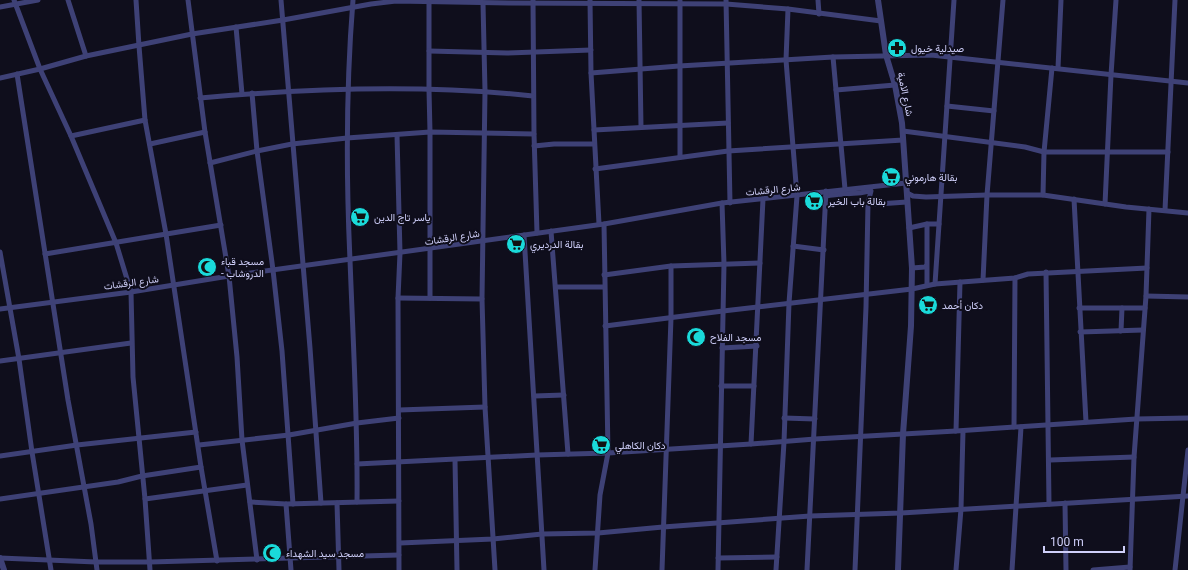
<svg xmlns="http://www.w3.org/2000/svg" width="1188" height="570" viewBox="0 0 1188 570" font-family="Roboto,Vazirmatn,sans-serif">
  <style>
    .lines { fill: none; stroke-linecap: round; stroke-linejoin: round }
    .minor { stroke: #3e4176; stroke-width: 5 }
    .tertiary { stroke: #3e4176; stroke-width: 6 }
    .labels { text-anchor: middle; stroke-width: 4; stroke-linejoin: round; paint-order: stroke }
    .poi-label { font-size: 10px; fill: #cfcff9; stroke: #0f0e1c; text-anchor: start }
    .street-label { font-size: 10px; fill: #cfcff9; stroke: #0f0e1c }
  </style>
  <rect width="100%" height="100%" fill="#0f0e1c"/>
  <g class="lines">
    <g class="minor">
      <polyline points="14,0 40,69 71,136 116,243 131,292 133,377 145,499 150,570"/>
      <polyline points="68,0 86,56"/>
      <polyline points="136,0 139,46 145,120 166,234 201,467 217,561"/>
      <polyline points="188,0 205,132 229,276 237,357 242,440 257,560"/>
      <polyline points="281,0 310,348 321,503"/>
      <path d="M353,0C346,87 346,174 350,260C353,341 358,422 357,502"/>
      <polyline points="429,0 429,90 430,132 430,298"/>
      <polyline points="533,0 534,134 537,233"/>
      <polyline points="590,0 591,73 599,224"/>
      <polyline points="639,0 641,127"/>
      <polyline points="726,0 730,203"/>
      <polyline points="818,0 819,14"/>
      <polyline points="680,1 680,157"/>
      <polyline points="483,3 485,91 482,299 485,407 495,570"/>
      <polyline points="0,7 38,0"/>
      <polyline points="236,27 242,94"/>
      <polyline points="429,51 507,53 591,50"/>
      <polyline points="833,57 845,189"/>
      <polyline points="1058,68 1061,0"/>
      <polyline points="591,73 679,66 833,57 931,55 1188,83"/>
      <polyline points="17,74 68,400 91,524 97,570"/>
      <polyline points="0,78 40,69 86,56 192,34 283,20 371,4 396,1 509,3 726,4 788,9 881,21"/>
      <polyline points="836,90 895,85"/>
      <polyline points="252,93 257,151 273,270 282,351 293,504"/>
      <path d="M200,98C311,88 423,84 533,96"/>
      <polyline points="947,106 994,111"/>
      <polyline points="594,130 728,123"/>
      <polyline points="903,131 1025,147 1044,152 1168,152"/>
      <polyline points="397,135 400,253 398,298 399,570"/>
      <polyline points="71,136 145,120"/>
      <polyline points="150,144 205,132"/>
      <polyline points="534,146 554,144 594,144"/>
      <polyline points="210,163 257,151 292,144 347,138 430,132 534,134"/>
      <polyline points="595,169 728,151 903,140"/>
      <polyline points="907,193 913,196 926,197 987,195 1043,195 1126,207 1188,213"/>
      <polyline points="1043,195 1044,152 1052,68"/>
      <path d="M826,196C837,194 847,194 858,193C863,193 866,191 871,191L868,203L878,204L907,202"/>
      <polyline points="1074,199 1086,422"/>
      <polyline points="1105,204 1111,75 1116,0"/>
      <polyline points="1165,210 1175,0"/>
      <polyline points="927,224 927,285"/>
      <polyline points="909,228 927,224 939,224"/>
      <polyline points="551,231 568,454"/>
      <polyline points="524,235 544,570"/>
      <polyline points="793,246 824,250"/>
      <polyline points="0,252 19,359 32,452 51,570"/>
      <polyline points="45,254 221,225"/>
      <polyline points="912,268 925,267 926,266"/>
      <polyline points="1046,272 1049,504"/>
      <polyline points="604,275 671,266 760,263"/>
      <polyline points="983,280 987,195 1003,0"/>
      <polyline points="935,284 954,0"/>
      <polyline points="556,287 604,287"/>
      <polyline points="1146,296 1188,297"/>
      <polyline points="398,298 482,299"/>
      <polyline points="1079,308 1145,308"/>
      <polyline points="0,309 131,292 229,276 604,224 722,203 906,183"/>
      <polyline points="605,326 723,311 912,289 935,284 1015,278 1028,274 1147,268"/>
      <polyline points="1121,331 1122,308"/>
      <polyline points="1080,332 1143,330"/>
      <polyline points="722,348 757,346"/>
      <polyline points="0,361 131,343"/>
      <polyline points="721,386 754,386"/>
      <polyline points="534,396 564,395"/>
      <polyline points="399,410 485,407"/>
      <polyline points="784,418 815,419"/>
      <polyline points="1014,427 1015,278"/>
      <polyline points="956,431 960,282"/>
      <polyline points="751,444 763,199"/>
      <polyline points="199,445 289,435 357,423 399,418"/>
      <polyline points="0,456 77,445 196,432"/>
      <polyline points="455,460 457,570"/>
      <polyline points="1050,460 1134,457"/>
      <polyline points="357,464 537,455 608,453 751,444 815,439 956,431 1136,419 1188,418"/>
      <polyline points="0,499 118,482 142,476 201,467"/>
      <polyline points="145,499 247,485"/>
      <polyline points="250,502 286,504 399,501"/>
      <polyline points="337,503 339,570"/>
      <polyline points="1065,503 1066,570"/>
      <polyline points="286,504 291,570"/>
      <polyline points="400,543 493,539 542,534 598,533 663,527 810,516 901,513 1188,496"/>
      <polyline points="0,558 96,562 150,562 399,555"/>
      <polyline points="718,558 777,557"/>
      <polyline points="595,570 600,495 608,453 604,224"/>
      <polyline points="662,570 671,318 671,266"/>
      <polyline points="718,570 724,264 722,203"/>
      <polyline points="776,570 784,442 789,303 797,196 786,60 788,9"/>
      <polyline points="807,570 826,191"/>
      <polyline points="855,570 866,307 868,203"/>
      <polyline points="956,570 961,509 963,431"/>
      <polyline points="1012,570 1021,427"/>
      <polyline points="1093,570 1130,567"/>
      <polyline points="1130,570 1134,457 1146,296 1149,209"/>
      <polyline points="1175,570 1188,450"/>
    </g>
    <g class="tertiary">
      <polyline points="878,0 886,55 895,85 902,123 912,268 911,326 903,434 898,570"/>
      <polyline points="0,558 4,570"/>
    </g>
  </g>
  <defs>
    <g id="pharmacy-disc" transform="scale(1)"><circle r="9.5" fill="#1adada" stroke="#0f0e1c"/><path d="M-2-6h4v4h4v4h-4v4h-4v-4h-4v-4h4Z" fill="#111"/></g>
    <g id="supermarket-disc" transform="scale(1)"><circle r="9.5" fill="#1adada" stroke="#0f0e1c"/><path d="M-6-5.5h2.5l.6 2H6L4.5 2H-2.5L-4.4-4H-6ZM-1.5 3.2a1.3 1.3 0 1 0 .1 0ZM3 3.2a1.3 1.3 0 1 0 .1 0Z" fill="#111"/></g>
    <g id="mosque-disc" transform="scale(1)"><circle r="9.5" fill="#1adada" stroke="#0f0e1c"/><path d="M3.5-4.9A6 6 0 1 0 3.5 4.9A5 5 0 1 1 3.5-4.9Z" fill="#111"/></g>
  </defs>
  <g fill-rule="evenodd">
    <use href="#pharmacy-disc" x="897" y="48"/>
    <use href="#supermarket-disc" x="891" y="177"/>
    <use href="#supermarket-disc" x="814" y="201"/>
    <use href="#supermarket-disc" x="360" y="217"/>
    <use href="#supermarket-disc" x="516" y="244"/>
    <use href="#mosque-disc" x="207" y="267"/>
    <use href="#supermarket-disc" x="928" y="305"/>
    <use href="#mosque-disc" x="696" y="337"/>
    <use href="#supermarket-disc" x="601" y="445"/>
    <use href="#mosque-disc" x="272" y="553"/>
  </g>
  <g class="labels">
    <g class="poi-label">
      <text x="911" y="52">صيدلية خيول</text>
      <text x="905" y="181">بقالة هارموني</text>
      <text x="828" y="205">بقالة باب الخير</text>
      <text x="374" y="221">ياسر تاج الدين</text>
      <text x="530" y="248">بقالة الدرديري</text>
      <text x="221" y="265">مسجد قباء<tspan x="221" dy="12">- الدروشاب</tspan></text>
      <text x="942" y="309">دكان أحمد</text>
      <text x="710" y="341">مسجد الفلاح</text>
      <text x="615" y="449">دكان الكاهلي</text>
      <text x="286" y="557">مسجد سيد الشهداء</text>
    </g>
    <g class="street-label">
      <text transform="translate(906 94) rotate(78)" y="4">شارع الامية</text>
      <text transform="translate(773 189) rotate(-6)" y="4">شارع الرقشات</text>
      <text transform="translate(452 237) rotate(-9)" y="4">شارع الرقشات</text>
      <text transform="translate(131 282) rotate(-8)" y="4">شارع الرقشات</text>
    </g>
  </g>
  <path d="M1044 546v6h80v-6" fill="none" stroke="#cfcff9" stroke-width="2"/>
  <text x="1050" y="546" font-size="12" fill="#cfcff9" stroke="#0f0e1c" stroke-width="3" paint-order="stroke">100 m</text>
</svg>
